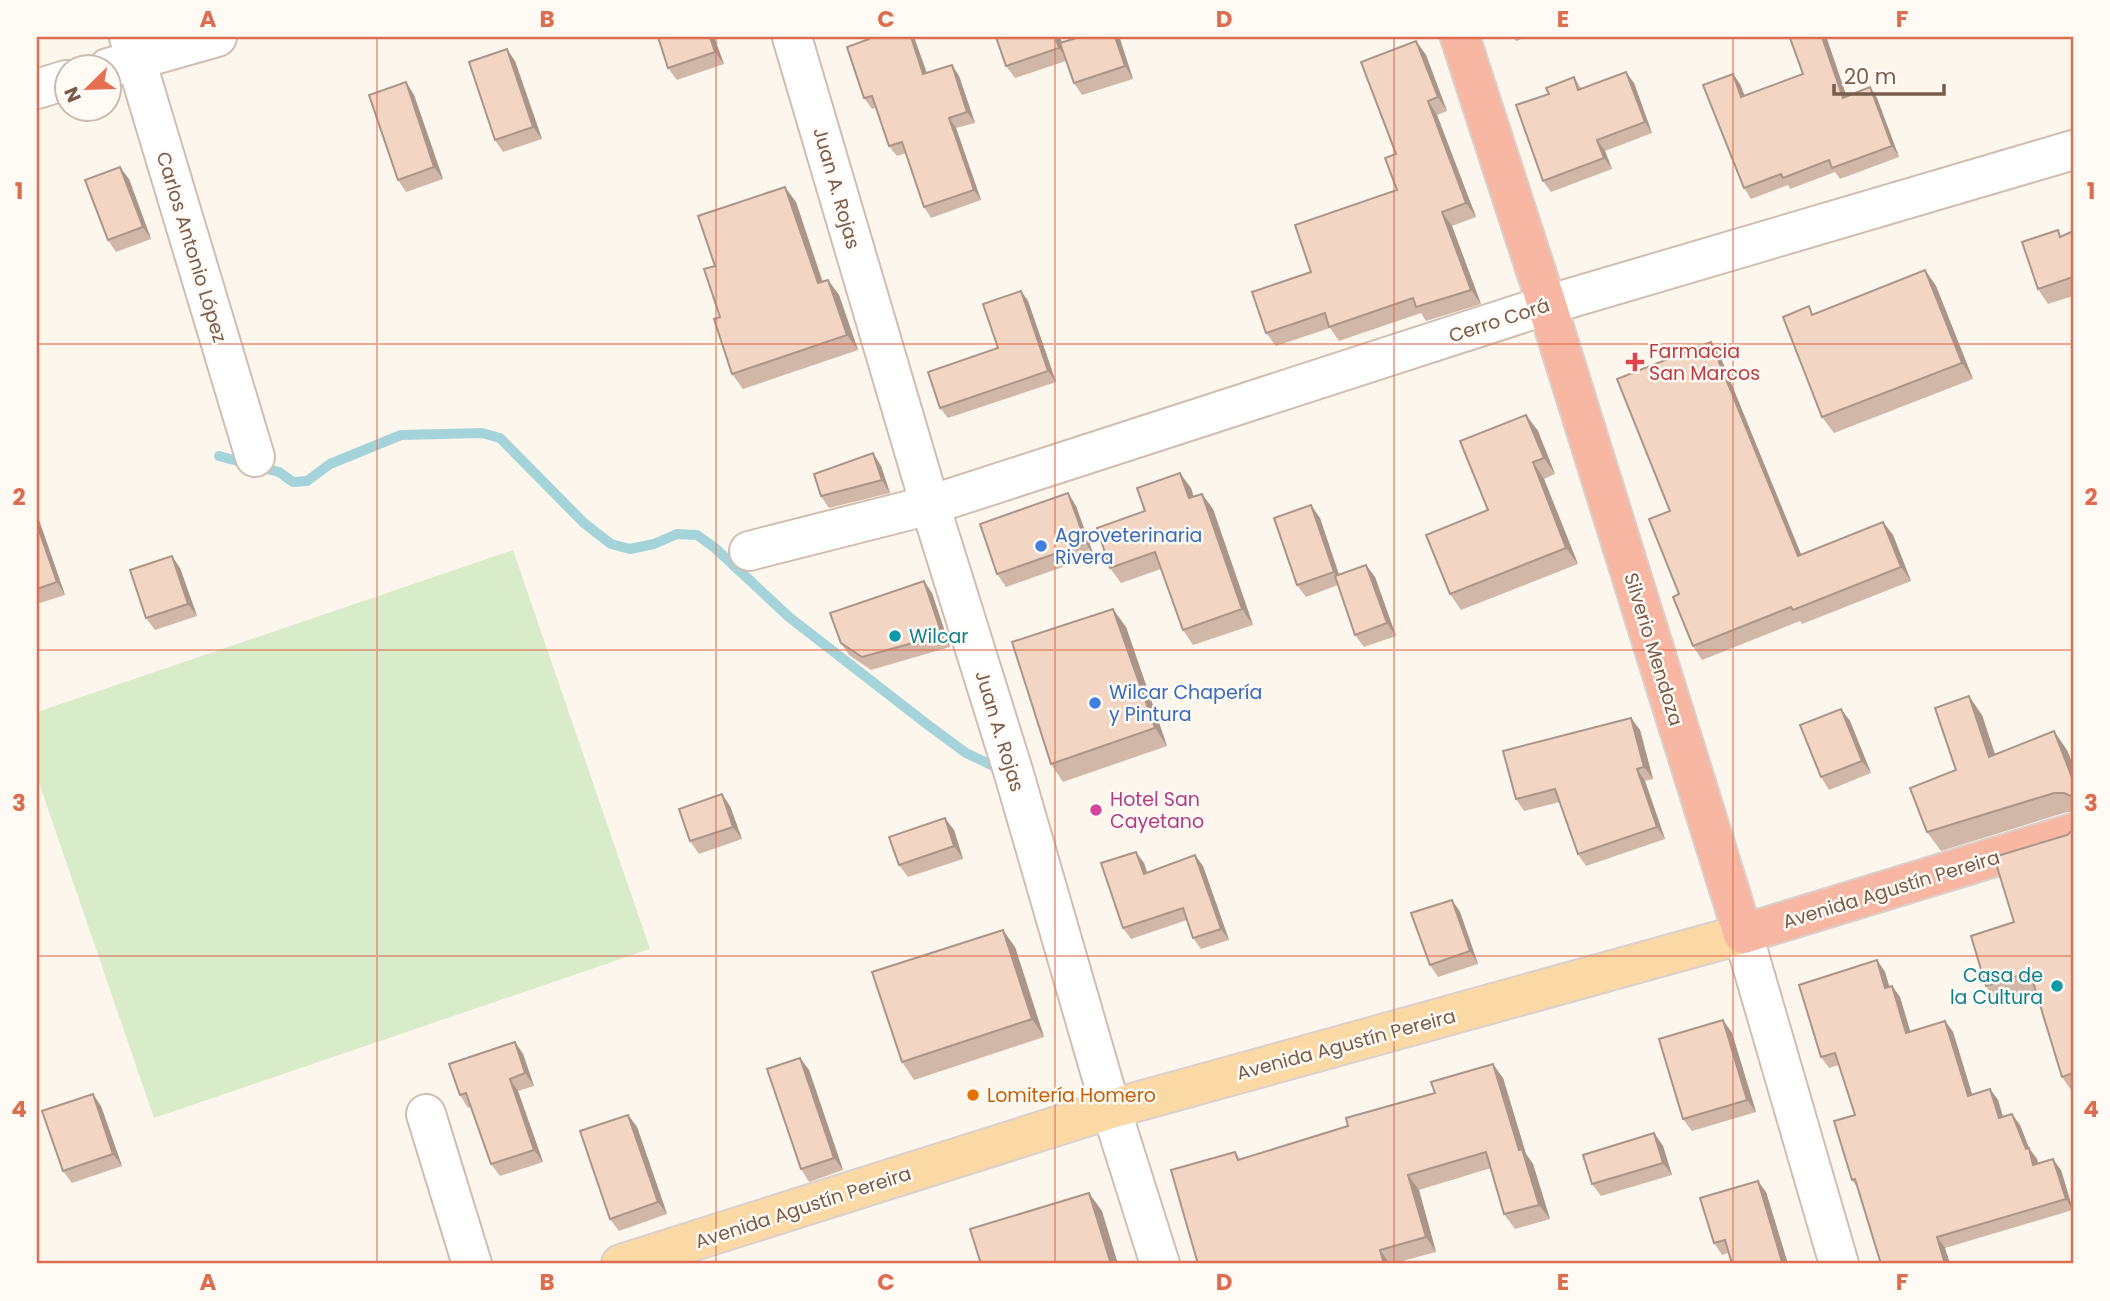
<svg xmlns="http://www.w3.org/2000/svg" width="2110" height="1301" viewBox="0 0 2110 1301" font-family="Poppins,sans-serif">
  <style>
    .grass { fill: #d8ecc9 }
    .lines { fill: none; stroke-linecap: round; stroke-linejoin: round }
    .stream { stroke: #a5d3da; stroke-width: 10 }
    .minor-casing { stroke: #d1beb0; stroke-width: 42 }
    .major-casing { stroke: #dad1cd; stroke-width: 42 }
    .highway-casing { stroke: #dad1cd; stroke-width: 42 }
    .minor { stroke: #fff; stroke-width: 38 }
    .major { stroke: #fbd9a5; stroke-width: 38 }
    .highway { stroke: #f7b7a3; stroke-width: 38 }
    .wall { fill: #d1b7a8 }
    .shaded-wall { fill: #aa9588 }
    .building { fill: #f3d5c3; stroke: #aa9588; stroke-width: 2 }
    .grid { fill: none; stroke: #dc6d51; stroke-width: 2; stroke-opacity: 0.55 }
    .health-dot { fill: #e0444e; stroke: #fffaf3; stroke-width: 2.5 }
    .shop-dot { fill: #3f7fe0; stroke: #fffaf3; stroke-width: 2.5 }
    .culture-dot { fill: #0f9aa8; stroke: #fffaf3; stroke-width: 2.5 }
    .hotel-dot { fill: #d1479c; stroke: #fffaf3; stroke-width: 2.5 }
    .food-dot { fill: #e8710a; stroke: #fffaf3; stroke-width: 2.5 }
    .labels { text-anchor: middle; stroke-width: 5; stroke-linejoin: round; paint-order: stroke }
    .street-label { font-size: 19px; fill: #7a5c4d; stroke: #fffaf3 }
    .health-label { font-size: 19px; fill: #be3a42; stroke: #fffaf3; text-anchor: start }
    .shop-label { font-size: 19px; fill: #366cbe; stroke: #fffaf3; text-anchor: start }
    .culture-label { font-size: 19px; fill: #0d838f; stroke: #fffaf3; text-anchor: start }
    .hotel-label { font-size: 19px; fill: #b23c85; stroke: #fffaf3; text-anchor: start }
    .food-label { font-size: 19px; fill: #c56008; stroke: #fffaf3; text-anchor: start }
    .neatline { fill: none; stroke: #dc6d51; stroke-width: 2.5 }
    .grid-label { font-size: 23px; text-anchor: middle; font-weight: bold; fill: #dc6d51 }
  </style>
  <rect width="100%" height="100%" fill="#fdf6ec"/>
  <polygon class="grass" points="513,550 650,949 154,1118 37,777 37,712"/>
  <g class="lines">
    <polyline class="stream" points="219,456 279,472 293,482 307,481 330,464 401,435 482,433 500,438 584,523 611,544 630,549 654,544 677,534 697,535 715,548 789,617 928,725 966,753 1002,770"/>
    <g class="minor-casing">
      <g id="minor">
        <polyline points="129,37 255,457"/>
        <polyline points="792,37 930,505 1014,774 1111,1109 1160,1264"/>
        <polyline points="108,68 217,37"/>
        <polyline points="37,89 66,80"/>
        <polyline points="749,551 930,505 1547,305 2073,150"/>
        <polyline points="1743,934 1839,1264"/>
        <polyline points="426,1114 472,1264"/>
      </g>
    </g>
    <g class="major-casing">
      <polyline id="major" points="621,1264 1111,1109 1743,934"/>
    </g>
    <g class="highway-casing">
      <polyline id="highway" points="1460,37 1547,305 1743,934 2073,833"/>
    </g>
    <use href="#minor" class="minor"/>
    <use href="#major" class="major"/>
    <use href="#highway" class="highway"/>
  </g>
  <g class="wall">
    <polygon points="658,37 714,37 724,64 677,80 668,68"/>
    <polygon points="914,37 927,73 952,65 959,76 975,123 956,128 981,200 931,218 924,207 906,153 897,156 889,146 876,107 872,109 864,98 869,39"/>
    <polygon points="996,37 1060,37 1062,43 1120,39 1133,79 1082,95 1074,83 1066,61 1015,78 1006,66"/>
    <polygon points="1513,37 1527,37 1516,41"/>
    <polygon points="1827,39 1846,96 1870,87 1877,98 1899,157 1840,179 1835,172 1790,189 1788,185 1751,199 1744,188 1740,84 1745,96 1803,74"/>
    <polygon points="1416,41 1426,55 1447,111 1437,115 1476,217 1452,226 1481,304 1426,321 1421,313 1339,341 1330,328 1276,346 1266,333 1311,272 1397,190 1396,154"/>
    <polygon points="515,61 542,139 503,152 495,140"/>
    <polygon points="1574,77 1581,88 1634,83 1652,133 1605,151 1612,169 1551,192 1543,181 1549,94"/>
    <polygon points="406,82 414,95 443,179 406,192 398,180"/>
    <polygon points="129,179 151,239 116,252 108,240"/>
    <polygon points="796,202 823,282 828,280 839,295 858,350 743,389 732,374 715,266"/>
    <polygon points="2073,231 2073,296 2048,304 2038,289 2062,236"/>
    <polygon points="1925,270 1936,286 1973,379 1834,433 1822,417 1814,314"/>
    <polygon points="1021,291 1028,301 1056,382 948,418 940,408 998,348"/>
    <polygon points="1720,356 1801,554 1883,522 1893,535 1911,581 1802,624 1800,621 1702,660 1693,646 1679,594 1670,511"/>
    <polygon points="1526,415 1538,431 1555,474 1544,479 1578,564 1461,610 1450,594 1488,510"/>
    <polygon points="873,453 881,466 890,493 829,508 821,496"/>
    <polygon points="1191,488 1193,497 1202,494 1213,509 1253,625 1193,645 1183,630 1161,569 1121,583 1110,568 1145,511"/>
    <polygon points="1068,493 1076,506 1094,556 1006,587 997,574"/>
    <polygon points="37,515 65,595 37,604"/>
    <polygon points="1320,518 1339,574 1366,565 1375,577 1396,636 1364,647 1355,635 1338,585 1306,597 1297,585"/>
    <polygon points="180,568 197,616 155,630 146,618"/>
    <polygon points="924,581 932,593 950,647 871,670 849,655 841,643"/>
    <polygon points="1126,627 1167,746 1063,782 1051,764"/>
    <polygon points="1841,709 1850,721 1871,773 1829,790 1821,777"/>
    <polygon points="1982,715 1995,754 2067,750 2073,765 2073,812 2067,812 1941,851 1927,832"/>
    <polygon points="1631,718 1640,730 1653,779 1645,781 1665,839 1586,866 1578,854 1560,802 1524,811 1516,799"/>
    <polygon points="730,806 742,839 699,854 690,841"/>
    <polygon points="954,830 963,859 908,877 899,865"/>
    <polygon points="2073,830 2073,1093 2062,1077 2036,993 1999,1005 1986,986 2014,922 2067,835"/>
    <polygon points="1144,863 1147,872 1203,866 1229,940 1201,949 1193,938 1187,920 1131,939 1123,928"/>
    <polygon points="1452,900 1460,912 1478,964 1438,977 1430,965"/>
    <polygon points="1015,947 1044,1037 914,1080 902,1062"/>
    <polygon points="1877,960 1885,972 1889,986 1892,986 1900,997 1910,1031 1945,1021 1953,1032 1972,1094 1990,1089 1998,1100 2003,1117 2020,1125 2029,1148 2037,1159 2038,1163 2061,1170 2073,1210 1945,1248 1950,1264 1881,1264 1857,1187 1852,1180 1855,1115 1839,1065 1829,1068 1821,1057"/>
    <polygon points="1723,1020 1732,1033 1756,1112 1692,1131 1683,1119"/>
    <polygon points="515,1042 523,1054 534,1086 518,1091 543,1162 500,1176 491,1164 471,1107 468,1108 460,1095"/>
    <polygon points="800,1058 809,1070 843,1170 809,1182 801,1169"/>
    <polygon points="1503,1078 1526,1154 1533,1164 1550,1219 1515,1229 1504,1214 1491,1168 1419,1190 1436,1252 1391,1264 1198,1264 1235,1152 1240,1159"/>
    <polygon points="101,1106 122,1166 72,1183 63,1171"/>
    <polygon points="628,1115 637,1127 667,1214 619,1231 610,1219"/>
    <polygon points="1654,1133 1663,1146 1672,1175 1601,1196 1592,1184"/>
    <polygon points="1766,1192 1788,1264 1728,1253 1722,1255 1714,1243"/>
  </g>
  <g class="shaded-wall">
    <polygon points="710,37 714,37 724,64 715,52"/>
    <polygon points="911,37 914,37 931,85 923,74"/>
    <polygon points="1055,37 1060,37 1068,60 1059,48"/>
    <polygon points="1115,37 1118,37 1120,39 1133,79 1125,66"/>
    <polygon points="1822,37 1825,37 1827,39 1851,109 1843,98"/>
    <polygon points="1416,41 1426,55 1447,111 1438,97"/>
    <polygon points="507,49 515,61 542,139 533,127"/>
    <polygon points="952,65 959,76 975,123 967,112"/>
    <polygon points="1626,72 1634,83 1652,133 1645,122"/>
    <polygon points="1733,74 1740,84 1749,108 1741,97"/>
    <polygon points="406,82 414,95 443,179 434,167"/>
    <polygon points="1870,87 1877,98 1899,157 1892,146"/>
    <polygon points="1428,101 1437,115 1476,217 1466,203"/>
    <polygon points="949,118 956,128 981,200 974,190"/>
    <polygon points="1597,140 1605,151 1612,169 1604,158"/>
    <polygon points="120,167 129,179 151,239 143,227"/>
    <polygon points="785,187 796,202 828,299 818,283"/>
    <polygon points="1442,212 1452,226 1481,304 1471,290"/>
    <polygon points="1925,270 1936,286 1973,379 1962,363"/>
    <polygon points="828,280 839,295 858,350 847,335"/>
    <polygon points="1021,291 1028,301 1056,382 1048,371"/>
    <polygon points="1711,342 1720,356 1807,569 1798,556"/>
    <polygon points="1526,415 1538,431 1555,474 1544,458"/>
    <polygon points="873,453 881,466 890,493 882,480"/>
    <polygon points="1533,462 1544,479 1578,564 1566,548"/>
    <polygon points="1180,473 1191,488 1199,514 1189,498"/>
    <polygon points="1068,493 1076,506 1094,556 1086,543"/>
    <polygon points="1202,494 1213,509 1253,625 1242,609"/>
    <polygon points="1311,505 1320,518 1342,584 1334,572"/>
    <polygon points="37,515 38,517 65,595 57,582 37,525"/>
    <polygon points="1883,522 1893,535 1911,581 1901,567"/>
    <polygon points="172,556 180,568 197,616 188,604"/>
    <polygon points="1366,565 1375,577 1396,636 1387,623"/>
    <polygon points="924,581 932,593 950,647 942,635"/>
    <polygon points="1113,609 1126,627 1167,746 1155,728"/>
    <polygon points="1969,696 1982,715 2002,776 1989,757"/>
    <polygon points="1841,709 1850,721 1871,773 1862,761"/>
    <polygon points="1631,718 1640,730 1653,779 1644,767"/>
    <polygon points="2054,731 2067,750 2073,765 2073,780"/>
    <polygon points="1637,769 1645,781 1665,839 1657,827"/>
    <polygon points="722,794 730,806 742,839 733,827"/>
    <polygon points="945,818 954,830 963,859 954,846"/>
    <polygon points="1136,852 1144,863 1151,885 1144,874"/>
    <polygon points="1195,855 1203,866 1229,940 1221,929"/>
    <polygon points="1452,900 1460,912 1478,964 1470,951"/>
    <polygon points="1003,930 1015,947 1044,1037 1032,1019"/>
    <polygon points="1877,960 1885,972 1893,999 1885,988"/>
    <polygon points="1892,986 1900,997 1914,1044 1906,1033"/>
    <polygon points="1723,1020 1732,1033 1756,1112 1747,1100"/>
    <polygon points="1945,1021 1953,1032 1976,1107 1968,1096"/>
    <polygon points="515,1042 523,1054 534,1086 525,1073"/>
    <polygon points="800,1058 809,1070 843,1170 834,1158"/>
    <polygon points="1493,1064 1503,1078 1526,1154 1533,1164 1550,1219 1539,1205 1519,1150"/>
    <polygon points="510,1079 518,1091 543,1162 534,1150"/>
    <polygon points="1990,1089 1998,1100 2007,1130 1999,1118"/>
    <polygon points="93,1094 101,1106 122,1166 113,1154"/>
    <polygon points="2012,1114 2020,1125 2029,1148 2037,1159 2041,1176 2033,1165 2026,1149"/>
    <polygon points="628,1115 637,1127 667,1214 658,1202"/>
    <polygon points="1654,1133 1663,1146 1672,1175 1663,1163"/>
    <polygon points="2053,1159 2061,1170 2073,1210 2066,1199"/>
    <polygon points="1408,1175 1419,1190 1436,1252 1426,1237"/>
    <polygon points="1758,1181 1766,1192 1788,1264 1784,1264 1782,1262"/>
    <polygon points="1089,1193 1102,1211 1118,1264 1111,1264"/>
    <polygon points="1937,1237 1945,1248 1950,1264 1945,1264"/>
    <polygon points="1380,1250 1390,1264 1384,1264"/>
  </g>
  <g class="building">
    <polygon points="658,37 710,37 715,52 668,68"/>
    <polygon points="869,37 911,37 923,74 952,65 967,112 949,118 974,190 924,207 902,142 889,146 872,96 864,98 847,47 869,39"/>
    <polygon points="996,37 1055,37 1059,48 1006,66"/>
    <polygon points="1080,37 1115,37 1125,66 1074,83 1060,43"/>
    <polygon points="1795,37 1822,37 1843,98 1870,87 1892,146 1832,168 1829,160 1783,178 1781,174 1744,188 1703,85 1733,74 1741,97 1803,74 1790,38"/>
    <polygon points="1416,41 1438,97 1428,101 1466,203 1442,212 1471,290 1416,307 1413,298 1329,327 1325,313 1266,333 1252,292 1311,272 1295,225 1397,190 1385,158 1396,154 1361,62"/>
    <polygon points="507,49 533,127 495,140 469,62"/>
    <polygon points="1626,72 1645,122 1597,140 1604,158 1543,181 1516,105 1549,94 1546,88 1574,77 1578,90"/>
    <polygon points="406,82 434,167 398,180 369,95"/>
    <polygon points="120,167 143,227 108,240 85,180"/>
    <polygon points="785,187 818,283 828,280 847,335 732,374 714,319 720,317 704,269 715,266 698,216"/>
    <polygon points="2058,230 2060,237 2073,231 2073,277 2038,289 2022,242"/>
    <polygon points="1925,270 1962,363 1822,417 1783,317 1809,306 1812,315"/>
    <polygon points="1021,291 1048,371 940,408 928,372 998,348 983,304"/>
    <polygon points="1711,342 1798,556 1883,522 1901,567 1793,610 1791,607 1693,646 1673,597 1679,594 1649,519 1670,511 1617,379"/>
    <polygon points="1526,415 1544,458 1533,462 1566,548 1450,594 1426,535 1488,510 1460,441"/>
    <polygon points="873,453 882,480 821,496 814,474"/>
    <polygon points="1180,473 1189,498 1202,494 1242,609 1183,630 1155,552 1110,568 1097,528 1145,511 1137,488"/>
    <polygon points="1068,493 1086,543 997,574 980,524"/>
    <polygon points="1311,505 1334,572 1297,585 1274,518"/>
    <polygon points="37,525 57,582 37,589"/>
    <polygon points="172,556 188,604 146,618 130,570"/>
    <polygon points="1366,565 1387,623 1355,635 1335,576"/>
    <polygon points="924,581 942,635 862,657 841,643 830,613"/>
    <polygon points="1113,609 1155,728 1051,764 1012,642"/>
    <polygon points="1969,696 1989,757 2054,731 2073,780 2073,797 2064,793 2054,793 1927,832 1910,788 1956,770 1935,708"/>
    <polygon points="1841,709 1862,761 1821,777 1800,725"/>
    <polygon points="1631,718 1644,767 1637,769 1657,827 1578,854 1555,789 1516,799 1503,751"/>
    <polygon points="722,794 733,827 690,841 679,809"/>
    <polygon points="945,818 954,846 899,865 889,837"/>
    <polygon points="2073,830 2073,1073 2062,1077 2030,972 1986,986 1971,936 2014,922 1994,857 2067,835"/>
    <polygon points="1136,852 1144,874 1195,855 1221,929 1193,938 1183,908 1123,928 1101,863"/>
    <polygon points="1452,900 1470,951 1430,965 1411,913"/>
    <polygon points="1003,930 1032,1019 902,1062 872,972"/>
    <polygon points="1877,960 1885,988 1892,986 1906,1033 1945,1021 1968,1096 1990,1089 1999,1118 2012,1114 2026,1149 2029,1148 2033,1165 2053,1159 2066,1199 1937,1237 1945,1264 1881,1264 1855,1179 1852,1180 1834,1121 1855,1115 1835,1053 1821,1057 1799,985"/>
    <polygon points="1723,1020 1747,1100 1683,1119 1659,1039"/>
    <polygon points="515,1042 525,1073 510,1079 534,1150 491,1164 466,1093 460,1095 449,1064"/>
    <polygon points="800,1058 834,1158 801,1169 767,1069"/>
    <polygon points="1493,1064 1519,1150 1522,1149 1539,1205 1504,1214 1486,1152 1408,1175 1426,1237 1380,1250 1384,1264 1198,1264 1171,1170 1235,1152 1238,1160 1348,1126 1346,1118 1435,1093 1431,1082"/>
    <polygon points="93,1094 113,1154 63,1171 42,1111"/>
    <polygon points="628,1115 658,1202 610,1219 580,1131"/>
    <polygon points="1654,1133 1663,1163 1592,1184 1583,1155"/>
    <polygon points="1758,1181 1782,1262 1786,1261 1787,1264 1732,1264 1725,1240 1714,1243 1700,1198"/>
    <polygon points="1089,1193 1111,1264 981,1264 970,1229"/>
  </g>
  <path class="grid" d="M377,37V1264M716,37V1264M1055,37V1264M1394,37V1264M1733,37V1264M37,344H2073M37,650H2073M37,956H2073"/>
  <path class="health-dot" d="M1631.5 351.5h7v7h7v7h-7v7h-7v-7h-7v-7h7z"/>
  <g class="shop-dot">
    <circle cx="1041" cy="546" r="7"/>
    <circle cx="1095" cy="703" r="7"/>
  </g>
  <g class="culture-dot">
    <circle cx="895" cy="636" r="7"/>
    <circle cx="2057" cy="986" r="7"/>
  </g>
  <circle class="hotel-dot" cx="1096" cy="810" r="7"/>
  <circle class="food-dot" cx="973" cy="1095" r="7"/>
  <g class="labels">
    <g class="street-label">
      <text transform="translate(837 188) rotate(74)" y="7">Juan A. Rojas</text>
      <text transform="translate(192 247) rotate(73)" y="7">Carlos Antonio López</text>
      <text transform="translate(1499 320) rotate(-18)" y="7">Cerro Corá</text>
      <text transform="translate(1654 649) rotate(73)" y="7">Silverio Mendoza</text>
      <text transform="translate(1000 731) rotate(73)" y="7">Juan A. Rojas</text>
      <text transform="translate(1891 889) rotate(-17)" y="7">Avenida Agustín Pereira</text>
      <text transform="translate(1346 1044) rotate(-15)" y="7">Avenida Agustín Pereira</text>
      <text transform="translate(803 1207) rotate(-18)" y="7">Avenida Agustín Pereira</text>
    </g>
    <g class="health-label">
      <text x="1649" y="358">Farmacia<tspan x="1649" dy="22">San Marcos</tspan></text>
    </g>
    <g class="shop-label">
      <text x="1055" y="542">Agroveterinaria<tspan x="1055" dy="22">Rivera</tspan></text>
      <text x="1109" y="699">Wilcar Chapería<tspan x="1109" dy="22">y Pintura</tspan></text>
    </g>
    <g class="culture-label">
      <text x="909" y="643">Wilcar</text>
      <text x="2043" y="982" text-anchor="end">Casa de<tspan x="2043" dy="22">la Cultura</tspan></text>
    </g>
    <g class="hotel-label">
      <text x="1110" y="806">Hotel San<tspan x="1110" dy="22">Cayetano</tspan></text>
    </g>
    <g class="food-label">
      <text x="987" y="1102">Lomitería Homero</text>
    </g>
  </g>
  <rect width="2110" height="1301" fill="none" stroke="#fffaf3" stroke-width="77"/>
  <g transform="translate(88 88) rotate(247)"><circle r="33" fill="#fffaf3" stroke="#cabbb1" stroke-width="2"/>
  <path d="M0-5L12 26L0 18L-12 26Z" fill="#e76f51"/>
  <text y="-10" font-size="19" font-weight="bold" text-anchor="middle" fill="#7a5c4d">N</text>
  </g>
  <path d="M1834 84v10h110v-10" fill="none" stroke="#7a5c4d" stroke-width="3.5"/>
  <text x="1844" y="84" font-size="21" fill="#7a5c4d" stroke="#fffaf3" stroke-width="5" paint-order="stroke">20 m</text>
  <rect x="38" y="38" width="2034" height="1224" class="neatline"/>
  <g class="grid-label">
    <text x="208" y="27">A</text>
    <text x="547" y="27">B</text>
    <text x="886" y="27">C</text>
    <text x="1224" y="27">D</text>
    <text x="1563" y="27">E</text>
    <text x="1902" y="27">F</text>
    <text x="19" y="199">1</text>
    <text x="2091" y="199">1</text>
    <text x="19" y="505">2</text>
    <text x="2091" y="505">2</text>
    <text x="19" y="811">3</text>
    <text x="2091" y="811">3</text>
    <text x="19" y="1117">4</text>
    <text x="2091" y="1117">4</text>
    <text x="208" y="1290">A</text>
    <text x="547" y="1290">B</text>
    <text x="886" y="1290">C</text>
    <text x="1224" y="1290">D</text>
    <text x="1563" y="1290">E</text>
    <text x="1902" y="1290">F</text>
  </g>
</svg>
